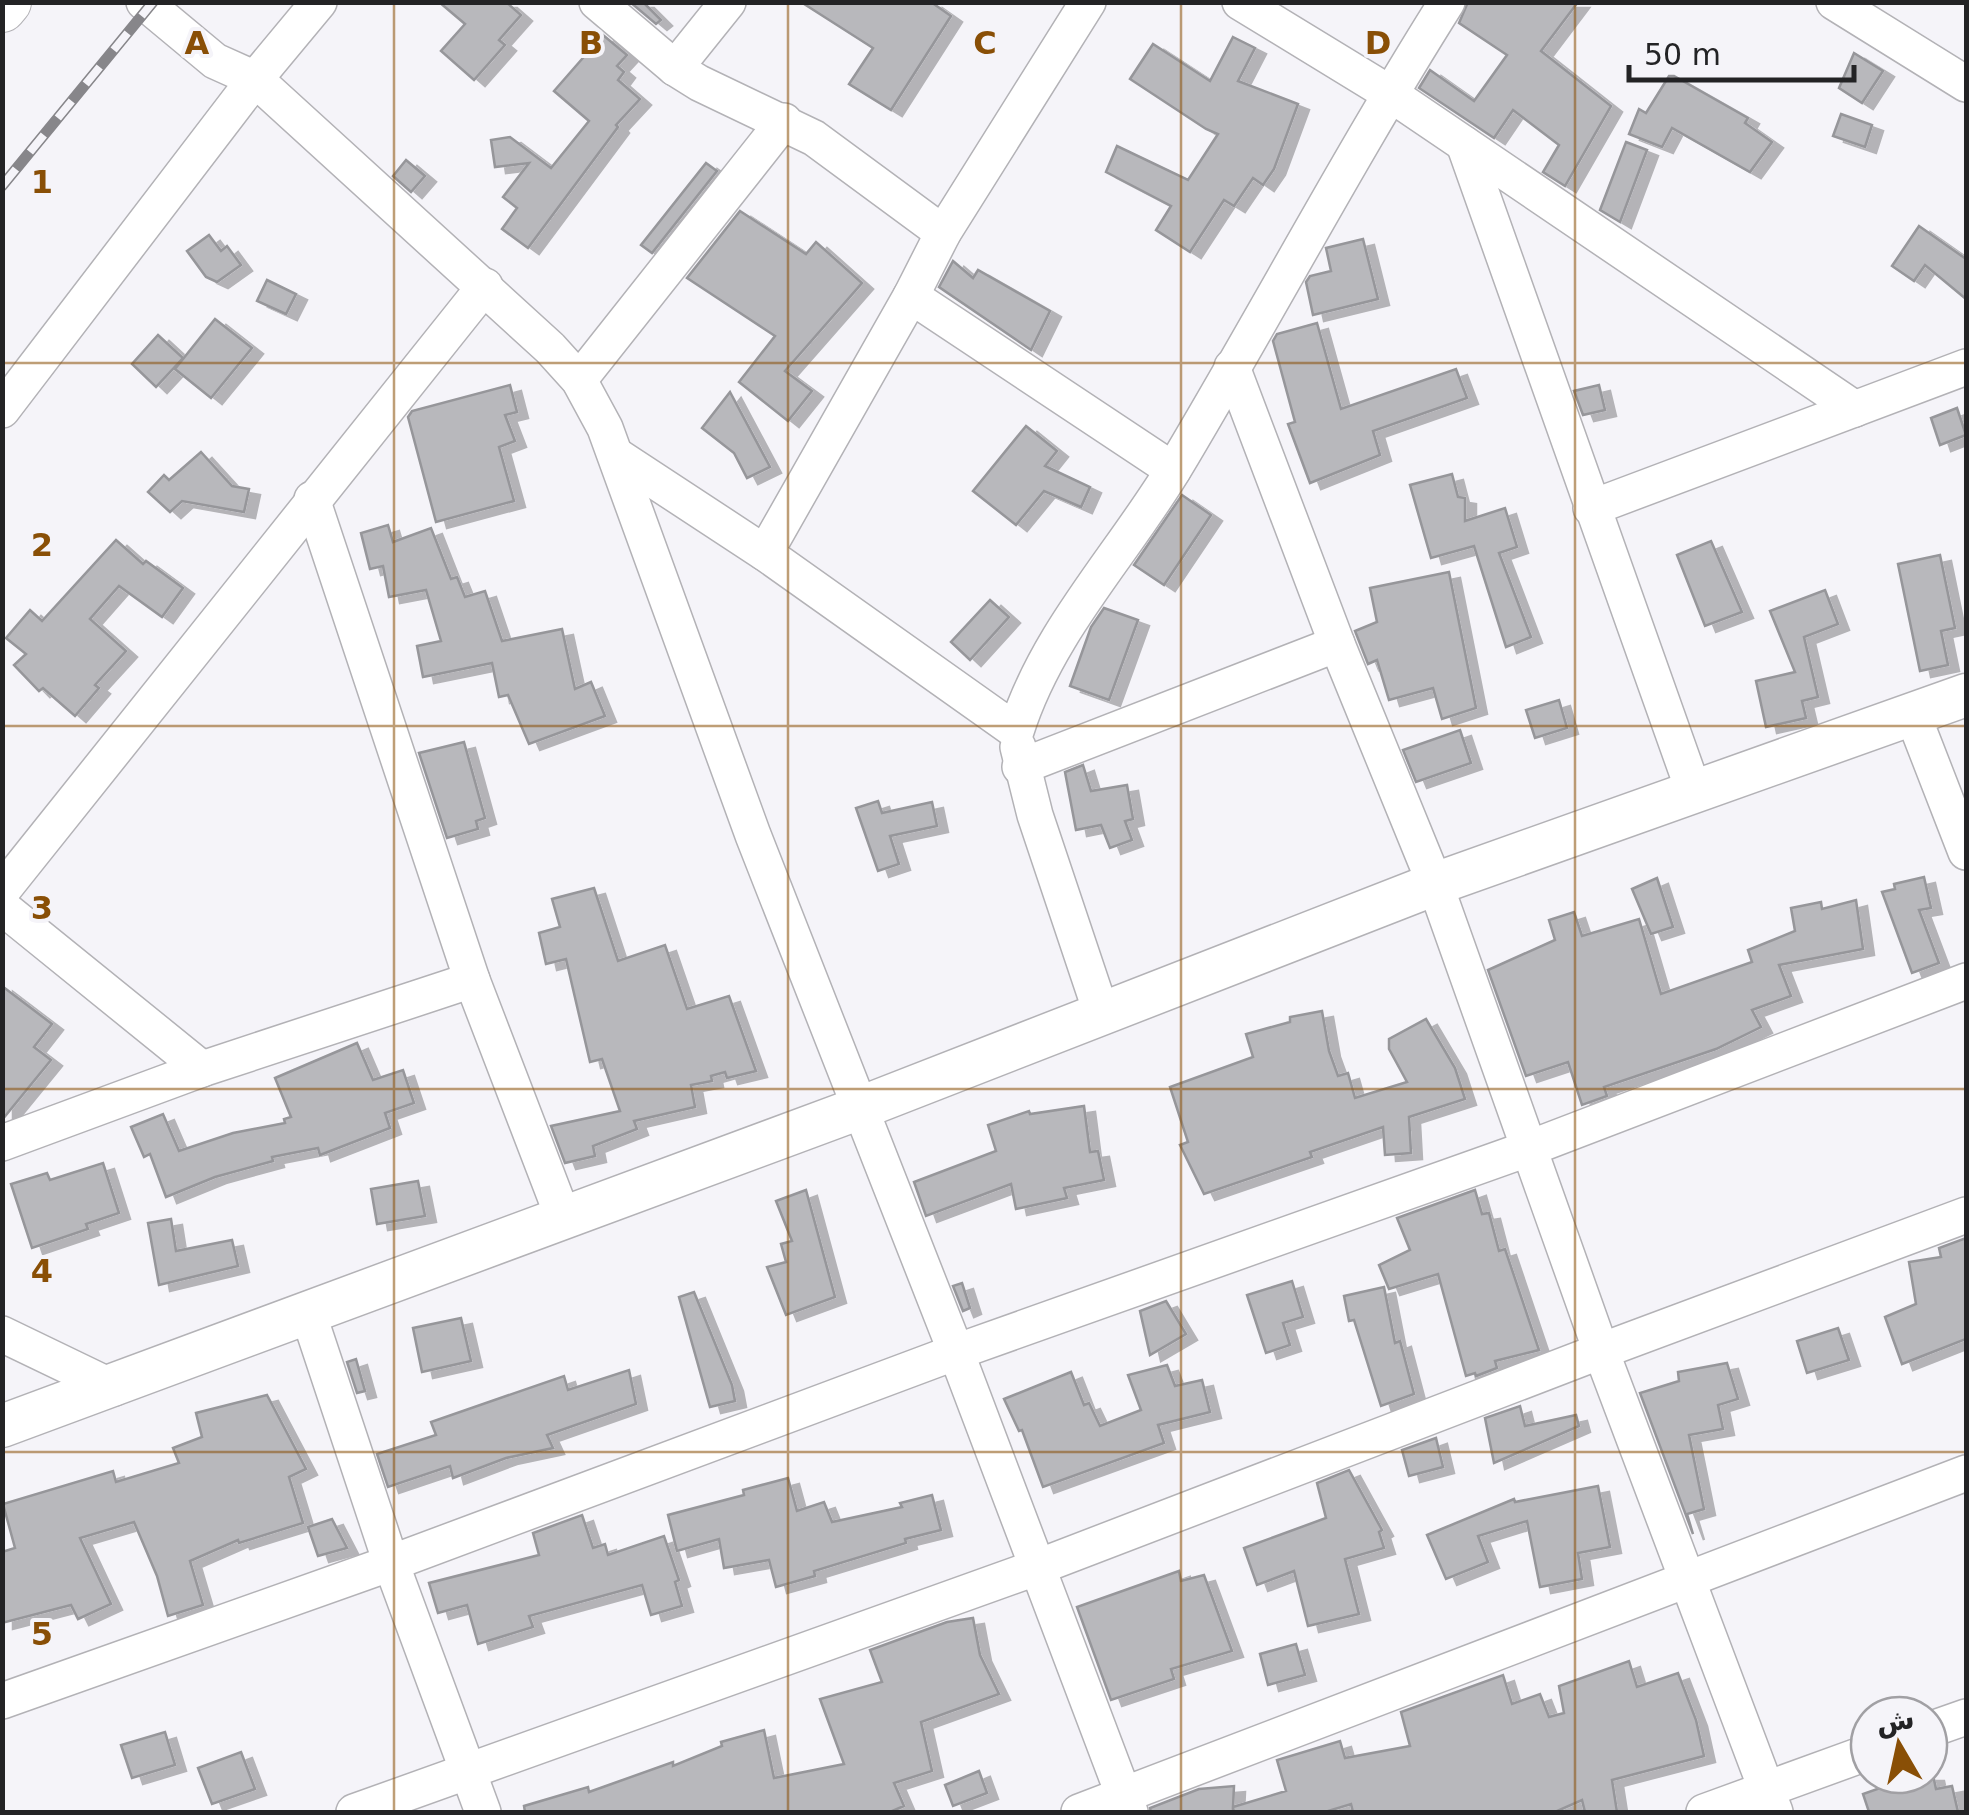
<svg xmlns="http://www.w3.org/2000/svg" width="1969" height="1815" viewBox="0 0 1969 1815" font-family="'DejaVu Sans','Noto Sans Arabic',sans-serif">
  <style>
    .building { fill: #b8b8bc; stroke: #96969a; stroke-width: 2.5; filter: url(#shadow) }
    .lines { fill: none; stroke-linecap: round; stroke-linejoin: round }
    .minor-casing { stroke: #b3b2b6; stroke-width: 38 }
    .tertiary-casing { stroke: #b3b2b6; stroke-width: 45 }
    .secondary-casing { stroke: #b3b2b6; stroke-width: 50 }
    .minor { stroke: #fff; stroke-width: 35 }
    .tertiary { stroke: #fff; stroke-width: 42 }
    .secondary { stroke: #fff; stroke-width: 48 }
    .rail-casing { stroke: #87868a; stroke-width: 11 }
    .rail { stroke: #f5f4f9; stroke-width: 8; stroke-dasharray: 22; stroke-linecap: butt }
    .grid { fill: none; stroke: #894f06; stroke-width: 2.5; stroke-opacity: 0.55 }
    .grid-label { font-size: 32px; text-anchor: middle; font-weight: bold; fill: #894f06; stroke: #f5f4f9; stroke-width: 8; stroke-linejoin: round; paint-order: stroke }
  </style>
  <defs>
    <filter id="shadow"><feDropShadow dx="11" dy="6" stdDeviation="0" flood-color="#0004"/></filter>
  </defs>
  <rect width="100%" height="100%" fill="#f5f4f9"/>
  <g class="building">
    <polygon points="439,2 506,2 521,15 499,40 505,45 474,80 441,51 465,24"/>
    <polygon points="630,2 643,2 661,20 656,24"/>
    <polygon points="801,2 931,2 951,16 891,110 849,84 873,48"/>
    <polygon points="1468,2 1578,2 1541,51 1611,106 1565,186 1543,172 1559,145 1513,110 1494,138 1419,88 1430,70 1474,101 1507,55 1459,23"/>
    <polygon points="603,35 627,55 617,66 624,72 618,80 640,99 616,125 618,127 528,248 502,229 517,208 503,197 529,163 495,167 491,140 510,137 551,168 589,121 554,91"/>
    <polygon points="1233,37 1255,48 1238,81 1298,104 1274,169 1263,185 1253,178 1234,206 1224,200 1190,252 1156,230 1171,206 1106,172 1117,146 1188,180 1218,134 1206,129 1130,79 1153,44 1210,81"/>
    <polygon points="1854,53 1883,71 1862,103 1839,88"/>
    <polygon points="1669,76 1674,76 1748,118 1745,123 1772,142 1750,172 1672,128 1662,147 1629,134 1639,109 1646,113"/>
    <polygon points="1841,114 1872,125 1865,147 1833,136"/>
    <polygon points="1626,142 1647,150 1620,222 1600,210"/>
    <polygon points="406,160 425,176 411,192 393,176"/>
    <polygon points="706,163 717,171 652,253 641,245"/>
    <polygon points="740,211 806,254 816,242 862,283 785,371 812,391 788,421 739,382 775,336 687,278"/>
    <polygon points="1919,226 1966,259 1966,299 1925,265 1914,281 1892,266"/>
    <polygon points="209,235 221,251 227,246 241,265 217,282 206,277 187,251"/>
    <polygon points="1363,239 1378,299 1313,315 1306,282 1310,276 1331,271 1326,248"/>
    <polygon points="953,261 973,278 978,270 1050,311 1031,350 939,287"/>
    <polygon points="267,280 296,294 286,314 257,301"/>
    <polygon points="215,319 252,348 211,398 175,369"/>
    <polygon points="1317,323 1341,409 1456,369 1467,398 1373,431 1380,455 1310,483 1288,424 1295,422 1273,341 1277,334"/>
    <polygon points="158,335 183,358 156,387 132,364"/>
    <polygon points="510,385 517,412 505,415 515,441 499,447 514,501 436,522 408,417 412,411"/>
    <polygon points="1599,385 1605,410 1583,415 1574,391"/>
    <polygon points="730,392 770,467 747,478 734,453 702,428"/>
    <polygon points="1957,408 1966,435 1940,445 1931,418"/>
    <polygon points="1026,426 1057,451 1045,466 1090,487 1081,507 1044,491 1016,525 973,491"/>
    <polygon points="201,452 232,486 249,489 244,512 182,501 170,512 148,492 164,475 169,480"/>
    <polygon points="1452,474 1458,497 1465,498 1465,521 1505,508 1517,547 1499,553 1531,637 1506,647 1474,546 1431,558 1410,485"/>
    <polygon points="1182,495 1211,515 1164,585 1134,565"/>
    <polygon points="388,525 393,542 431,528 451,579 457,577 465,597 485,591 502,641 562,629 575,689 591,682 605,716 529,744 508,695 499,697 492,663 423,677 417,646 441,641 426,590 389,597 383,566 370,569 361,533"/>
    <polygon points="116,540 143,564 146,561 183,588 162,617 119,586 90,619 126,651 95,685 99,688 75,716 43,688 39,691 14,665 26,654 6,638 30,610 42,621"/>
    <polygon points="1711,541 1742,612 1705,626 1677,555"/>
    <polygon points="1940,555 1955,628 1941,631 1948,665 1920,671 1898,564"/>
    <polygon points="1449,572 1476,708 1442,719 1433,688 1389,700 1377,660 1368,664 1355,631 1377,622 1370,588"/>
    <polygon points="1825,590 1838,624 1804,637 1818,697 1802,701 1806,718 1766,727 1756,681 1795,672 1770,611"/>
    <polygon points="990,600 1009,617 970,660 951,642"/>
    <polygon points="1104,608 1138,620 1109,700 1070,686 1091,627"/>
    <polygon points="1559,700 1567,728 1535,738 1526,710"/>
    <polygon points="1460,730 1471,763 1416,782 1403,750"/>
    <polygon points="464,742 485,818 476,821 478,829 447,838 419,753"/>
    <polygon points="1083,765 1091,791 1127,785 1133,819 1125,821 1132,840 1110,848 1101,825 1076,830 1065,772"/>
    <polygon points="878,801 882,813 932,802 937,826 890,836 899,864 878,871 856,808"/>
    <polygon points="1924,877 1931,908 1919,910 1939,963 1912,973 1882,892 1895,889 1894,884"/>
    <polygon points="1657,878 1673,927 1651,934 1632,889"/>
    <polygon points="594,888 618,961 665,945 687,1009 729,996 756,1071 727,1078 725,1072 711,1076 712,1081 691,1085 695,1107 634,1121 637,1129 593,1146 595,1156 565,1163 551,1126 620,1111 602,1059 590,1062 566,959 546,964 539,933 560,927 552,899"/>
    <polygon points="1856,900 1863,949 1779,965 1791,996 1752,1010 1761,1027 1716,1049 1604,1087 1607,1096 1582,1105 1568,1062 1526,1076 1488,970 1555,940 1549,920 1574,912 1582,936 1639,919 1661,994 1752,962 1748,950 1795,931 1791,908 1821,902 1822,909"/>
    <polygon points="2,986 52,1024 34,1047 51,1060 2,1120"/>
    <polygon points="1322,1011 1329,1051 1338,1076 1348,1073 1355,1098 1407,1082 1389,1049 1389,1039 1426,1019 1455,1068 1465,1099 1409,1117 1411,1153 1385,1155 1383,1127 1310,1152 1312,1157 1204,1194 1180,1145 1188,1142 1170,1087 1253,1057 1246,1034 1290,1022 1290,1017"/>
    <polygon points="357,1043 373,1080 403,1070 414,1103 385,1113 390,1128 320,1155 318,1148 272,1157 273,1161 215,1177 166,1197 150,1154 144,1157 131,1127 163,1114 179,1151 233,1133 285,1123 284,1119 291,1117 275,1078"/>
    <polygon points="1084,1106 1090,1152 1098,1151 1104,1180 1064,1188 1067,1198 1016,1209 1011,1184 926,1216 914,1182 996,1151 988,1125 1029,1111 1030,1114"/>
    <polygon points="103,1163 119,1213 86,1224 88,1229 32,1248 11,1184 47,1173 50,1180"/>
    <polygon points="418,1181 425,1216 377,1224 371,1189"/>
    <polygon points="806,1190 835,1297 786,1315 767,1267 786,1262 781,1244 792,1241 776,1201"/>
    <polygon points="1475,1190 1482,1214 1489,1213 1499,1251 1505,1249 1539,1350 1495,1361 1497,1368 1476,1376 1475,1373 1466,1376 1438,1274 1389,1289 1379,1265 1410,1250 1397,1218"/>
    <polygon points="171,1219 176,1251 232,1240 238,1266 159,1285 148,1223"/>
    <polygon points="1966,1238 1966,1339 1902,1364 1885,1317 1916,1304 1909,1262 1941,1257 1939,1248"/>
    <polygon points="1292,1281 1303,1317 1283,1323 1290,1345 1266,1353 1247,1295"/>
    <polygon points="962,1283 970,1308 963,1311 953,1286"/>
    <polygon points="1384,1287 1395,1343 1400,1341 1414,1394 1381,1406 1354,1320 1349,1321 1344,1296"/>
    <polygon points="694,1292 732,1385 735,1401 710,1407 679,1297"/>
    <polygon points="1166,1301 1186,1334 1150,1355 1140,1311"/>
    <polygon points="461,1318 471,1361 422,1372 413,1328"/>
    <polygon points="1838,1328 1849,1360 1807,1373 1797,1341"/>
    <polygon points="356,1359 365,1391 357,1393 347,1362"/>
    <polygon points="1727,1363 1738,1399 1718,1405 1723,1429 1689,1435 1704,1509 1687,1514 1693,1534 1640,1393 1679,1381 1678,1372"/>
    <polygon points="1167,1365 1175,1386 1202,1380 1210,1412 1158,1425 1164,1443 1043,1487 1022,1430 1019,1431 1004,1399 1071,1372 1084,1405 1089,1403 1100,1426 1141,1410 1128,1375"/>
    <polygon points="629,1370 636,1404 547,1435 553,1448 506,1458 453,1478 450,1466 388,1487 377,1454 436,1435 431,1422 564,1376 568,1390"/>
    <polygon points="267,1395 306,1469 289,1477 303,1523 239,1543 238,1540 190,1561 203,1605 168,1616 157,1576 134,1522 80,1538 111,1604 78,1619 71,1605 2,1623 2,1552 15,1548 3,1504 113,1471 116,1482 179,1463 173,1448 202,1437 196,1413"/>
    <polygon points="1520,1406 1525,1426 1576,1415 1579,1426 1494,1463 1485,1418"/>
    <polygon points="1436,1438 1443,1467 1409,1476 1402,1450"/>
    <polygon points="1349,1470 1382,1530 1379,1532 1384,1548 1345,1559 1359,1614 1308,1626 1294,1571 1257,1585 1244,1548 1326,1518 1317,1483"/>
    <polygon points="788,1478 797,1511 824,1502 832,1522 902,1507 900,1503 932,1495 941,1530 905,1539 906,1543 814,1571 815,1576 776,1587 769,1560 724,1568 719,1539 677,1551 668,1515 744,1495 743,1490"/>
    <polygon points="1598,1486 1610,1547 1578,1553 1582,1579 1540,1587 1527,1521 1478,1536 1488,1562 1446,1579 1427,1535 1514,1499 1515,1502"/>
    <polygon points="582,1515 593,1548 605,1544 608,1555 664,1536 679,1580 675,1582 682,1606 651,1615 642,1585 529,1616 533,1627 478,1644 467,1605 438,1613 429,1583 539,1555 533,1533"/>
    <polygon points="332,1519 347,1548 318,1556 308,1527"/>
    <polygon points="1179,1571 1181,1581 1204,1575 1232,1651 1171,1669 1174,1679 1111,1700 1077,1607"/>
    <polygon points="973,1618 980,1655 999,1694 921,1722 932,1771 894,1783 904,1806 890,1812 525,1812 524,1806 588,1787 589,1792 673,1762 673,1766 722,1746 721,1742 764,1730 774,1778 844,1764 820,1699 882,1682 870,1650 947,1622"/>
    <polygon points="1296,1644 1305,1675 1268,1685 1260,1654"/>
    <polygon points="1629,1661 1637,1687 1678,1673 1696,1720 1704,1756 1612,1780 1617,1812 1585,1812 1582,1800 1555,1812 1353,1812 1351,1804 1325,1812 1234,1812 1233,1808 1233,1812 1151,1812 1150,1808 1199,1789 1234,1786 1233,1807 1286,1791 1277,1760 1340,1741 1345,1758 1410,1746 1401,1712 1503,1675 1512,1704 1540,1694 1549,1717 1564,1713 1559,1686"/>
    <polygon points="165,1732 175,1765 132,1778 121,1745"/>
    <polygon points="241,1752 255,1789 212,1804 198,1768"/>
    <polygon points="979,1771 987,1793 953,1806 945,1785"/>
    <polygon points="1917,1775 1933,1775 1936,1789 1952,1786 1958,1812 1869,1812 1863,1794"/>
  </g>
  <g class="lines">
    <g class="minor-casing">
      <g id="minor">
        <polyline points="144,2 215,61 255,79 550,348 579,380 605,428 753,835 956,1352 1130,1812"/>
        <polyline points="597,2 675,68 699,83 814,138 943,233"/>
        <polyline points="1240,2 1389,93 1855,409"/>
        <polyline points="1834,2 1966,84"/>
        <polyline points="675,68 728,2"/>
        <polyline points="1464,144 1694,792"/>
        <polyline points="911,296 1173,470"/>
        <polyline points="1232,367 1337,644 1435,884 1601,1351 1775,1812"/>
        <polyline points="579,380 784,121"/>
        <polyline points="2,410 255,79 319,2"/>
        <path d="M617,456L765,553L1016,731C1047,632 1122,555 1175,467C1267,313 1351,154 1447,2"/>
        <polyline points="312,499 472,980 563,1217"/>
        <polyline points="1591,508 1966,367"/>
        <polyline points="765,553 911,296 943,233 1088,2"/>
        <polyline points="1912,713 1966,852"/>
        <polyline points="1018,747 1035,815 1101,1012"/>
        <polyline points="1020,767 1337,644"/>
        <polyline points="2,891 485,286"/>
        <polyline points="2,907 202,1069"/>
        <polyline points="2,1143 202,1069 472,980"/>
        <polyline points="308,1313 391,1563 483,1812"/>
        <polyline points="2,1334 114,1388"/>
        <polyline points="2,1701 391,1563 956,1352 1530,1148 1966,981"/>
        <polyline points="1929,1730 1966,1717"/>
        <polyline points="354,1812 1038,1567 1601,1351 1966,1215"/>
        <polyline points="1079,1812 1966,1473"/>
        <polyline points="1704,1812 1869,1752"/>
      </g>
    </g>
    <g class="tertiary-casing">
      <polyline id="tertiary" points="2,1426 860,1108 1435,884 1966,695"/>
    </g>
    <g class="secondary-casing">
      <polyline id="secondary" points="2,8 7,2"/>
    </g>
    <use href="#minor" class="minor"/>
    <use href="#tertiary" class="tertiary"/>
    <use href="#secondary" class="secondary"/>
    <g class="rail-casing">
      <polyline id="rail" points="2,186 153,2"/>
    </g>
    <use href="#rail" class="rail"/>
  </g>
  <path class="grid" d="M394,2V1812M788,2V1812M1181,2V1812M1575,2V1812M2,363H1966M2,726H1966M2,1089H1966M2,1452H1966"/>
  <g class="grid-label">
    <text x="197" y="54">A</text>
    <text x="591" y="54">B</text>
    <text x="985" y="54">C</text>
    <text x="1378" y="54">D</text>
    <text x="42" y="193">1</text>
    <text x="42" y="556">2</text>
    <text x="42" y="919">3</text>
    <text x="42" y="1282">4</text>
    <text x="42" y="1645">5</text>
  </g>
  <rect width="1969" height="1815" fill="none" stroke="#232325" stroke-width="10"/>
  <g transform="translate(1899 1745) rotate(351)"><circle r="48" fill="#f5f4f9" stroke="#a1a0a4" stroke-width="2.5"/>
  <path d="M0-8L18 38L0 25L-18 38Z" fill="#894f06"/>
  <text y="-15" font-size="28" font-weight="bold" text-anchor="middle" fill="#232325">ش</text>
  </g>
  <path d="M1629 65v15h225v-15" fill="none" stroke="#232325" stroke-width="5"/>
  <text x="1644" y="65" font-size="30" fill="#232325" stroke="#f5f4f9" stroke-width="8" paint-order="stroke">50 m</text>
</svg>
